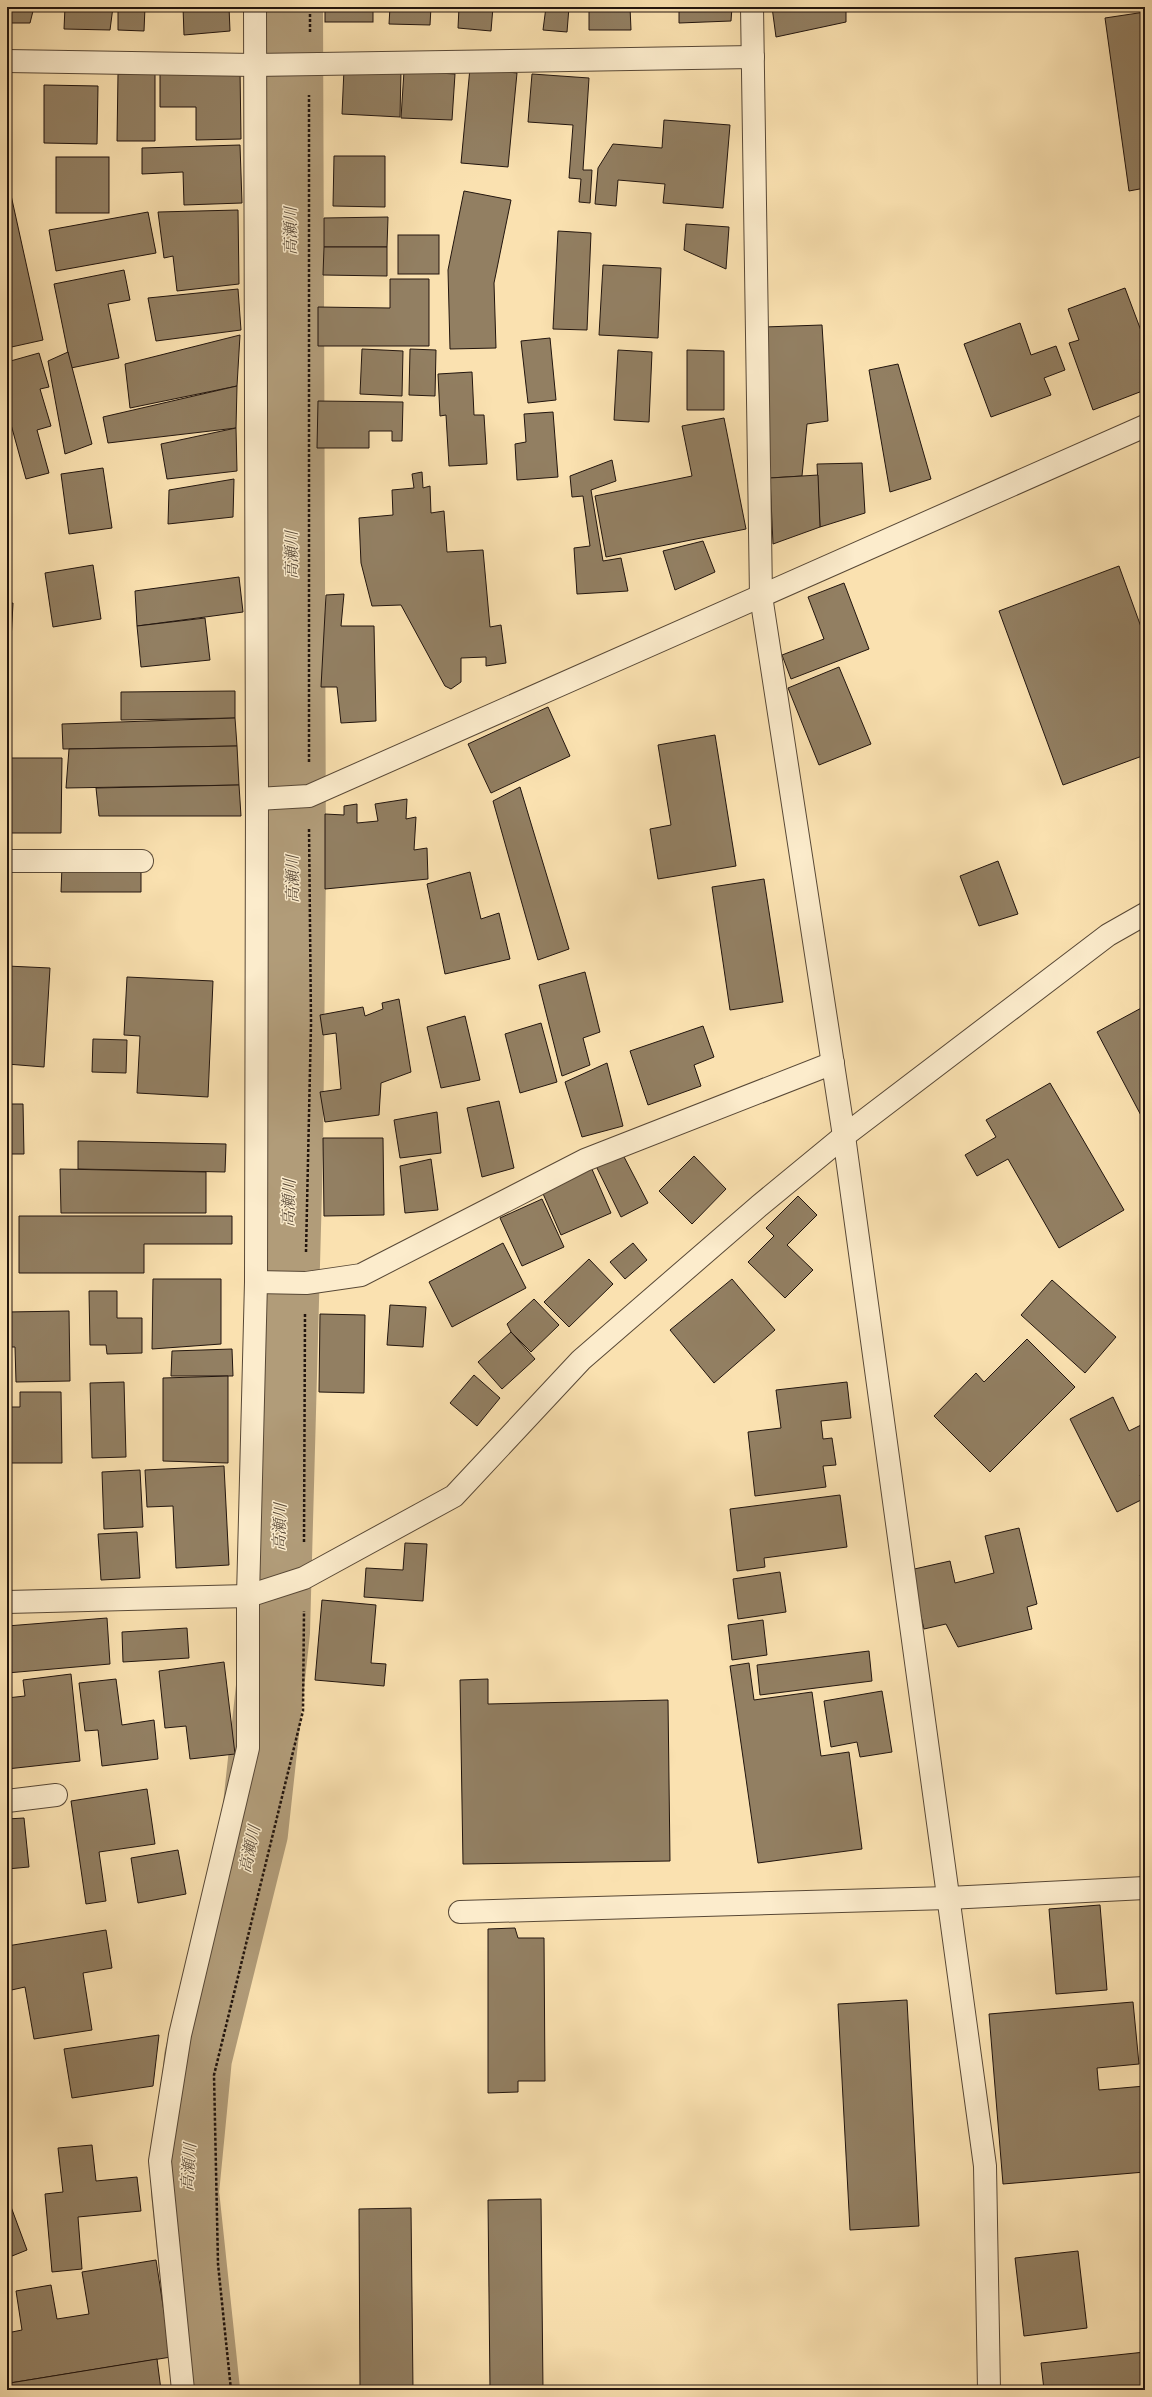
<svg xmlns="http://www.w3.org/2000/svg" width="1152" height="2397" viewBox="0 0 1152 2397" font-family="Vollkorn,'Noto Serif JP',serif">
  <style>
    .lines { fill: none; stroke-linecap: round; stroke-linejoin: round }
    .river { stroke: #b19c79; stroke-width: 68 }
    .building { fill: #927f62; stroke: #22150e }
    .minor-casing { stroke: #584836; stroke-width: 24 }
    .path { stroke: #22150e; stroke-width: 2.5; stroke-dasharray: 3 2; stroke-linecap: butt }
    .minor { stroke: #fceccc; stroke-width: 22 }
    .labels { text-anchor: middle; stroke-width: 3; stroke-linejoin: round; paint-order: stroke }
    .water-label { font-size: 16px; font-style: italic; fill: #5b4b39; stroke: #fceccc }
  </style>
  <rect width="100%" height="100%" fill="#fae1b0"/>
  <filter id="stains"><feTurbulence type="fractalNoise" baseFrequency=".005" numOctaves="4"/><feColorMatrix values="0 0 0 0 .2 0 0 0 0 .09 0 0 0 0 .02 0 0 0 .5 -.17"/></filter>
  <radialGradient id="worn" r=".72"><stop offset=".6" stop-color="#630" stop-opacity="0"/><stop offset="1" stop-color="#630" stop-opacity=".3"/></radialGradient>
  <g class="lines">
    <polyline class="river" points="206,2390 185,2192 198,2058 254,1833 276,1632 289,1154 292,866 289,7"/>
  </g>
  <g class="building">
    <polygon points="7,7 34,7 30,23 7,23"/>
    <polygon points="65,7 113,7 110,30 64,29"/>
    <polygon points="118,7 145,7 144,31 118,30"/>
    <polygon points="183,7 229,7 230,31 184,35"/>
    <rect x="325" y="7" width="48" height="15"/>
    <polygon points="390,7 431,7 430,25 389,24"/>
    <polygon points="459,7 493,7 491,31 458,28"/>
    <polygon points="546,7 569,7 567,32 543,30"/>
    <polygon points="589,7 630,7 631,30 589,30"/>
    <polygon points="679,7 732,7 731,21 679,23"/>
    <polygon points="772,7 846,7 846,22 776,37"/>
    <polygon points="1145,12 1145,188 1129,191 1105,18"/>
    <polygon points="470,68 517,73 508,167 461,163"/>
    <polygon points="344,69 401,71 400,117 342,114"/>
    <polygon points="160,70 240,70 241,139 196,140 196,107 160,107"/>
    <polygon points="404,71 455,74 452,120 401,118"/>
    <polygon points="118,74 155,74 155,141 117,141"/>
    <polygon points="532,74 589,78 583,170 592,170 590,203 579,202 581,179 569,178 573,125 528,122"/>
    <polygon points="44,85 98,86 97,144 44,143"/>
    <polygon points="664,120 730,125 723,208 663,203 665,184 618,180 616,206 595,204 598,168 613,144 662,148"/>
    <polygon points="240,145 242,203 184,205 183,172 142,174 142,148"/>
    <polygon points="334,156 385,156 385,207 333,206"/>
    <rect x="56" y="157" width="53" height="56"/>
    <polygon points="7,177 43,340 7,348"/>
    <polygon points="464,191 511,200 494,283 496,348 450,349 448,270"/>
    <polygon points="238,210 239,284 177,291 173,256 164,258 158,212"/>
    <polygon points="148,212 156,253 56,271 49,230"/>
    <polygon points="388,217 387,247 324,247 324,218"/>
    <polygon points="686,224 729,227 726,269 684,250"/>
    <polygon points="558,231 591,233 587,330 553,329"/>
    <rect x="398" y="235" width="41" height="39"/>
    <polygon points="324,247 387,247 387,276 323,275"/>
    <polygon points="603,265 661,268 658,338 599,335"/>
    <polygon points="124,270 130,300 108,304 119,358 71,368 54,284"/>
    <polygon points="390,279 429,279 429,346 318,346 318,307 390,308"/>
    <polygon points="1125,288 1143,336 1145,336 1145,390 1093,410 1069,343 1079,340 1068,309"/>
    <polygon points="238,289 241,330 156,341 148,298"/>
    <polygon points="1020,323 1031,355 1056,346 1065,370 1044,378 1051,395 991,417 964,344"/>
    <polygon points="822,325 828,421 807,424 802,476 770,478 764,327"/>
    <polygon points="240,335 237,386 130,408 125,364"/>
    <polygon points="550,338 556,400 528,403 521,341"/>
    <polygon points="362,349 403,351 402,396 360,394"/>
    <polygon points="410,349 436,350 435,396 409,395"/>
    <polygon points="618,350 652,352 649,422 614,420"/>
    <polygon points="687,350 724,351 724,410 687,410"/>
    <polygon points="68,352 92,444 65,454 48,361"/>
    <polygon points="39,353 49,387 40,389 51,426 37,430 49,473 26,479 7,410 7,362"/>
    <polygon points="898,364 931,479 890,492 869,370"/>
    <polygon points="472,372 474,415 484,415 487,464 449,466 446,415 440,416 438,374"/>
    <polygon points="237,386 236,428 108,443 103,417"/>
    <polygon points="318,401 403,402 402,441 392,441 392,431 369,431 369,448 317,448"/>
    <polygon points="553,412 558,477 517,480 515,444 526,442 524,414"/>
    <polygon points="724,418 746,529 606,557 595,496 692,476 682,426"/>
    <polygon points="236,428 237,471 167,479 161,444"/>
    <polygon points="612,460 616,481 591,490 603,561 621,558 628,591 577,594 574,548 590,546 583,496 572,497 570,476"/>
    <polygon points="862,463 865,513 820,527 817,464"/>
    <polygon points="103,468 112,528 69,534 61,474"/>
    <polygon points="422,472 423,488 430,486 431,513 444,511 447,552 483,550 490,627 501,625 506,663 486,666 486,657 461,658 461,682 451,689 445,686 401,605 372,606 361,563 359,518 393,515 392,490 414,488 412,474"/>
    <polygon points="818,475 820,527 773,544 770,478"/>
    <polygon points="234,479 233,517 168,524 169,490"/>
    <polygon points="703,541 715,572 675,590 663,551"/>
    <polygon points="93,565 101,619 53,627 45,573"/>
    <polygon points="1119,566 1145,638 1145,755 1063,785 999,611"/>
    <polygon points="239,577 243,612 137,626 135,591"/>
    <polygon points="844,583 869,649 791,679 782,655 824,639 808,597"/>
    <polygon points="344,594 341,626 374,626 376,721 341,723 337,687 321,687 326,595"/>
    <polygon points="13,603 11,641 7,641 7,604"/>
    <polygon points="205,618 210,660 141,667 137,626"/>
    <polygon points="839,667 871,744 819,765 788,688"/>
    <polygon points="235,691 235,718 121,720 121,692"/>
    <polygon points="548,707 570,756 491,793 468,744"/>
    <polygon points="235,718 237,746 63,749 62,724"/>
    <polygon points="715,735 736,866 658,879 650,829 671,825 658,745"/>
    <polygon points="237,746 239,785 66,788 69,749"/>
    <polygon points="7,758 62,758 61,833 7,833"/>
    <polygon points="239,785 241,816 99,816 96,788"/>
    <polygon points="520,787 569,949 538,960 493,801"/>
    <polygon points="407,799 406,819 416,817 414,850 427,848 428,879 325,889 325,814 344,815 344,806 357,804 357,823 378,821 375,804"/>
    <polygon points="998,861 1018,914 979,926 960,876"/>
    <polygon points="62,866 141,867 141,892 61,892"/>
    <polygon points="470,872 481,919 499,913 510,959 445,974 427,884"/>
    <polygon points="764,879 783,1002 730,1010 712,887"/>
    <polygon points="7,966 50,968 44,1067 7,1064"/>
    <polygon points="585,972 600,1032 583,1038 590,1065 562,1076 539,985"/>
    <polygon points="127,977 213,981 208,1097 137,1093 140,1036 124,1035"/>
    <polygon points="399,999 411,1072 381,1083 379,1115 325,1122 320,1092 341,1089 336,1033 323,1035 320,1015 363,1007 365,1016 383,1009 382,1003"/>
    <polygon points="1145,1006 1145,1123 1097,1032"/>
    <polygon points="465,1016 480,1080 441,1088 427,1027"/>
    <polygon points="541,1023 557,1082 520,1093 505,1034"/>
    <polygon points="703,1026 714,1057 694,1065 701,1086 648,1105 630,1051"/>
    <polygon points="93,1039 127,1040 126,1073 92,1072"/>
    <polygon points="607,1063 623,1126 582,1137 565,1082"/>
    <polygon points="1050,1083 1124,1210 1059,1248 1008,1159 977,1176 965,1155 996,1137 986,1120"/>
    <polygon points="499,1101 514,1168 482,1177 467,1108"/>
    <polygon points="7,1104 23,1104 24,1154 7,1154 7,1173"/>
    <polygon points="437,1112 441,1153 400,1158 394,1120"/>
    <polygon points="323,1138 383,1138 384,1215 324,1216"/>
    <polygon points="78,1141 226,1144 225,1172 78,1169"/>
    <polygon points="622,1153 648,1203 621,1217 596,1166"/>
    <polygon points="694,1156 726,1189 692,1224 659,1191"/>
    <polygon points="431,1159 438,1210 405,1213 400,1166"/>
    <polygon points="591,1167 611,1213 561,1235 541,1189"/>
    <polygon points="60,1169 206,1172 206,1213 61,1213"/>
    <polygon points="798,1196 817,1215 787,1245 813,1270 785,1298 748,1262 774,1236 766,1228"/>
    <polygon points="542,1199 564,1247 522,1266 500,1218"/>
    <polygon points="19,1216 232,1216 232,1244 144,1244 144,1273 19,1273"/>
    <polygon points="503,1243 526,1288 452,1327 429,1282"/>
    <polygon points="633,1243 647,1260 625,1279 610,1262"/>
    <polygon points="589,1259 613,1284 569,1327 544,1302"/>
    <polygon points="153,1279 221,1279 221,1344 152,1349"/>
    <polygon points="732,1279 775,1330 714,1383 670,1330"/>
    <polygon points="1052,1280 1116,1337 1085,1373 1021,1315"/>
    <polygon points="89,1291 117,1291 117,1318 142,1318 142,1353 107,1354 106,1345 90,1345"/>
    <polygon points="534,1299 559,1325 531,1352 511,1332 507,1324"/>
    <polygon points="390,1305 426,1307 423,1347 387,1345"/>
    <polygon points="69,1311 70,1381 16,1382 15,1347 7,1347 7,1312"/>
    <polygon points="320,1314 365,1315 364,1393 319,1392"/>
    <polygon points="511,1332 535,1359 502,1389 478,1362"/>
    <polygon points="1027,1339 1075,1387 990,1472 934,1416 976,1373 984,1382"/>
    <polygon points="232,1349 233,1376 171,1376 172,1351"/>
    <polygon points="474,1375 500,1398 477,1426 450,1403"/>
    <polygon points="228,1376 228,1463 163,1461 163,1378"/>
    <polygon points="124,1382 126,1457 92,1458 90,1383"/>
    <polygon points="847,1382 851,1418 821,1421 823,1439 832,1438 836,1465 823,1466 826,1487 755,1496 748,1432 781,1428 776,1390"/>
    <polygon points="20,1392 61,1392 62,1463 9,1463 8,1407 20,1407"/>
    <polygon points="1113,1397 1129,1431 1145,1423 1145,1472 1140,1475 1145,1486 1145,1498 1117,1512 1070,1419"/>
    <polygon points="224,1466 229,1565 176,1568 173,1506 147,1507 145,1470"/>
    <polygon points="140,1470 143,1527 104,1529 102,1472"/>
    <polygon points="840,1495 847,1547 764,1558 765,1567 737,1571 730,1509"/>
    <polygon points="1019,1528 1037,1604 1027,1607 1032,1629 958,1647 946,1624 924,1629 910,1570 950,1561 955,1583 994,1573 985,1536"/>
    <polygon points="137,1532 140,1578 101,1580 98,1534"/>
    <polygon points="405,1543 427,1544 423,1601 364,1597 366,1568 403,1570"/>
    <polygon points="780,1572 786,1612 738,1619 733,1579"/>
    <polygon points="322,1600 376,1605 371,1663 386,1664 384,1686 315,1680"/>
    <polygon points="107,1618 110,1664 7,1673 7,1626"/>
    <polygon points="763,1620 767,1655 732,1660 728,1625"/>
    <polygon points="187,1628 189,1658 123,1662 122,1632"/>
    <polygon points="869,1651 872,1681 760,1695 757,1665"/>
    <polygon points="224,1662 235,1754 190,1759 186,1726 165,1728 159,1671"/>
    <polygon points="749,1663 754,1700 812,1692 821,1756 849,1752 862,1849 758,1863 730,1666"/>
    <polygon points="71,1674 80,1761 7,1769 7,1698 25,1696 23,1680"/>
    <polygon points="116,1679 122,1725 154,1720 158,1759 102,1766 98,1730 85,1731 79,1683"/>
    <polygon points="488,1679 488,1704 668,1700 670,1861 463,1864 460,1680"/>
    <polygon points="882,1691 892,1752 860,1757 857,1742 831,1747 824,1701"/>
    <polygon points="147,1789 155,1844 99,1852 106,1901 86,1904 71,1801"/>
    <polygon points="24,1818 29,1867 7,1869 7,1819"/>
    <polygon points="178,1850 186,1894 138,1903 131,1858"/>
    <polygon points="1100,1905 1107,1990 1056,1994 1049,1909"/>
    <polygon points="515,1928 518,1938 544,1938 545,2081 518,2081 518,2092 488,2093 488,1929"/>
    <polygon points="106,1930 112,1968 83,1973 92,2030 34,2039 25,1987 7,1991 7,1946"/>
    <polygon points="907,2000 919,2226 850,2230 838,2004"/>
    <polygon points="1133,2002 1139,2064 1097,2068 1099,2090 1145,2086 1145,2172 1003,2184 989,2014"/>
    <polygon points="159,2035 153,2086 72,2098 64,2049"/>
    <polygon points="92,2145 96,2181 137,2177 141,2211 78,2217 82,2269 52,2272 45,2194 63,2192 58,2148"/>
    <polygon points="7,2196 27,2250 7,2258"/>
    <polygon points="541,2199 543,2390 490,2390 488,2200"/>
    <polygon points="411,2208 413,2390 360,2390 359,2209"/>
    <polygon points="1078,2251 1087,2328 1024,2336 1015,2258"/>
    <polygon points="156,2260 171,2357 10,2383 7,2363 7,2333 22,2330 16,2291 51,2285 57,2319 89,2314 82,2272"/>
    <polygon points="1145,2352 1145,2390 1044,2390 1041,2363"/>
    <polygon points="157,2359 161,2390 12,2390 10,2383"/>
  </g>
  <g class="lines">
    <g class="minor-casing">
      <g id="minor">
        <polyline points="752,7 761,596 844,1136 985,2166 989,2390"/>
        <polyline points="7,61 254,65 753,57"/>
        <polyline points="257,799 309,796 1145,426"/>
        <polyline points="7,861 142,861"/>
        <polyline points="256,1282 306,1283 361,1275 585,1160 833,1063"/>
        <polyline points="7,1602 248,1596 304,1578 454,1496 581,1360 759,1206 844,1136 1108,935 1145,914"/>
        <polyline points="7,1801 56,1795"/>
        <polyline points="460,1912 948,1898 1145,1888"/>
        <polyline points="183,2390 160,2161 180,2035 248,1748 248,1596 256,1282 257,799 255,7"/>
      </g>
    </g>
    <g class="path">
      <polyline points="310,32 310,7"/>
      <polyline points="309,762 309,95"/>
      <polyline points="306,1252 311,1024 309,827"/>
      <polyline points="304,1542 305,1313"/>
      <polyline points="231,2390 218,2264 214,2075 303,1711 304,1611"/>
    </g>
    <use href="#minor" class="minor"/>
  </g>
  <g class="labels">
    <g class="water-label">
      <text transform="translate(290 231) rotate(-90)" y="6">高瀬川</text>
      <text transform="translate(291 555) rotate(-90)" y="6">高瀬川</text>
      <text transform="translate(292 879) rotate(-90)" y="6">高瀬川</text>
      <text transform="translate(288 1203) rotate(-88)" y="6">高瀬川</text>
      <text transform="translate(279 1527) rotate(-88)" y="6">高瀬川</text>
      <text transform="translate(249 1849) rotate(-78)" y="6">高瀬川</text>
      <text transform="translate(188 2167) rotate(-86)" y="6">高瀬川</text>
    </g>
  </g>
  <rect width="1152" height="2397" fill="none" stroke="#fae1b0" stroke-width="24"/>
  <rect x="8" y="8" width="1136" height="2381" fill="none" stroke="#22150e" stroke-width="2"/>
  <rect x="12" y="12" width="1128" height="2373" fill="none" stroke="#22150e"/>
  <rect width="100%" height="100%" filter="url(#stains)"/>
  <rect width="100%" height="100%" fill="url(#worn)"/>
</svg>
